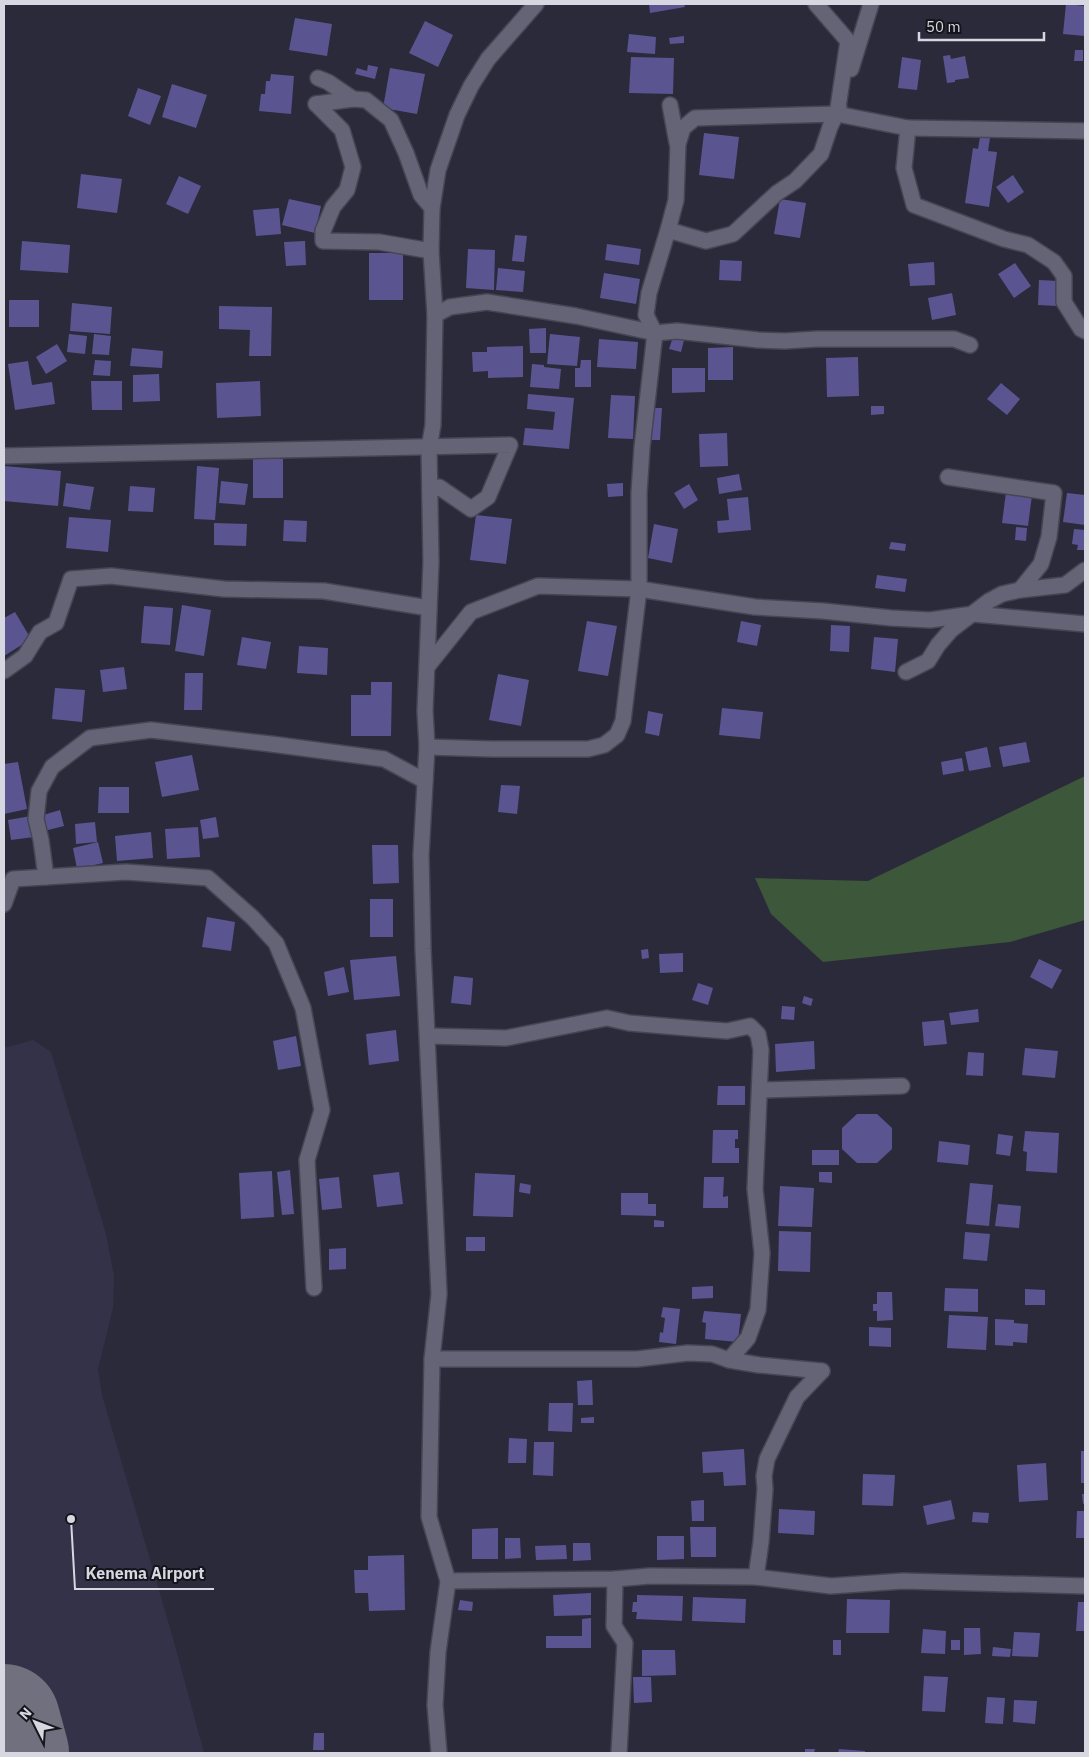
<svg xmlns="http://www.w3.org/2000/svg" width="1089" height="1757" viewBox="0 0 1089 1757" font-family="'IBM Plex Sans',sans-serif">
  <style>
    .built { fill: #333248 }
    .green { fill: #3c5739 }
    .lines { fill: none; stroke-linecap: round; stroke-linejoin: round }
    .runway { stroke: #70707e; stroke-width: 112 }
    .building { fill: #5a5590 }
    .minor-casing { stroke: #464553; stroke-width: 18 }
    .minor { stroke: #646476; stroke-width: 15 }
    .leader { fill: none; stroke: #d7d7e1; stroke-width: 2 }
    .callout-dot { fill: #d7d7e1; stroke: #14141b; stroke-width: 2 }
    .callout-label { font-size: 16px; text-anchor: middle; font-weight: bold; fill: #d7d7e1; stroke: #14141b; stroke-width: 4; stroke-linejoin: round; paint-order: stroke }
  </style>
  <rect width="100%" height="100%" fill="#2b2a3a"/>
  <polygon class="built" points="33,1040 51,1052 106,1234 114,1276 113,1308 98,1369 102,1395 174,1642 204,1753 4,1753 4,1048"/>
  <polygon class="green" points="1085,776 1085,920 1010,942 823,962 771,914 755,878 868,881"/>
  <g class="lines">
    <polyline class="runway" points="4,1720 13,1753"/>
  </g>
  <g class="building">
    <polygon points="649,4 684,4 685,7 650,13"/>
    <polygon points="1066,4 1085,6 1085,36 1063,34"/>
    <polygon points="295,18 332,24 327,56 289,50"/>
    <polygon points="425,21 453,35 438,67 409,53"/>
    <polygon points="629,34 656,37 655,54 627,52"/>
    <polygon points="684,36 684,43 670,44 669,38"/>
    <polygon points="1075,50 1083,50 1083,61 1074,61"/>
    <polygon points="950,55 951,59 965,56 969,78 955,80 955,82 947,83 943,56"/>
    <polygon points="631,57 674,58 673,94 629,93"/>
    <polygon points="902,57 921,60 917,90 898,88"/>
    <polygon points="368,65 378,67 375,79 355,74 357,68 367,71"/>
    <polygon points="390,68 425,74 417,114 383,108"/>
    <polygon points="271,74 294,76 291,114 259,111 261,94 265,94 266,81 270,81"/>
    <polygon points="172,84 207,95 196,128 162,117"/>
    <polygon points="138,88 161,96 150,125 128,116"/>
    <polygon points="704,133 739,137 734,179 699,175"/>
    <polygon points="980,137 990,138 988,151 997,152 989,207 965,203 973,148 978,149"/>
    <polygon points="81,174 122,179 117,213 77,208"/>
    <polygon points="1013,175 1024,192 1008,203 996,187"/>
    <polygon points="179,176 201,186 188,214 166,204"/>
    <polygon points="289,199 321,206 315,233 282,225"/>
    <polygon points="780,199 806,203 800,238 774,234"/>
    <polygon points="279,208 281,234 256,236 253,210"/>
    <polygon points="515,235 527,236 524,262 512,261"/>
    <polygon points="22,241 70,245 68,273 20,270"/>
    <polygon points="305,241 306,265 286,266 284,242"/>
    <polygon points="607,244 641,249 639,265 605,260"/>
    <polygon points="468,249 495,250 494,290 466,288"/>
    <rect x="369" y="253" width="34" height="47"/>
    <polygon points="720,260 742,261 741,281 719,280"/>
    <polygon points="934,262 935,285 910,286 908,264"/>
    <polygon points="1015,263 1031,286 1014,298 998,274"/>
    <polygon points="498,268 525,271 523,292 496,290"/>
    <polygon points="604,273 640,279 636,304 600,298"/>
    <polygon points="1039,280 1058,281 1057,306 1038,305"/>
    <polygon points="952,293 956,315 932,320 928,298"/>
    <rect x="9" y="300" width="30" height="27"/>
    <polygon points="72,303 112,307 110,334 70,331"/>
    <polygon points="219,306 272,307 271,356 249,356 250,330 219,329"/>
    <polygon points="546,328 546,353 530,353 529,329"/>
    <polygon points="69,334 87,336 85,354 67,352"/>
    <polygon points="94,334 111,336 109,355 92,354"/>
    <polygon points="550,334 580,337 577,366 547,364"/>
    <polygon points="673,337 684,340 681,352 669,349"/>
    <polygon points="599,339 638,342 636,369 597,367"/>
    <polygon points="57,344 67,361 46,374 36,357"/>
    <polygon points="523,346 523,377 488,378 488,371 473,372 472,352 487,352 487,347"/>
    <polygon points="733,347 733,380 708,380 708,348"/>
    <polygon points="132,348 163,351 162,368 130,366"/>
    <polygon points="858,357 859,396 827,397 826,358"/>
    <polygon points="95,360 111,361 110,376 93,375"/>
    <polygon points="581,360 591,360 591,387 575,387 575,368 580,368"/>
    <polygon points="28,361 32,385 52,382 55,404 15,410 8,364"/>
    <polygon points="532,364 544,365 544,367 561,369 559,389 530,387"/>
    <polygon points="672,368 705,368 705,392 672,393"/>
    <polygon points="159,374 160,401 133,402 133,375"/>
    <polygon points="91,381 122,381 122,410 92,410"/>
    <polygon points="260,381 261,416 217,418 216,383"/>
    <polygon points="1001,383 1020,399 1007,415 987,399"/>
    <polygon points="528,394 574,398 569,449 523,445 525,428 553,430 555,412 527,409"/>
    <polygon points="611,395 635,396 633,439 608,438"/>
    <polygon points="871,406 884,406 884,414 871,415"/>
    <polygon points="651,408 662,408 660,440 649,440"/>
    <polygon points="727,433 728,466 700,467 699,434"/>
    <rect x="253" y="459" width="30" height="39"/>
    <polygon points="4,466 61,471 58,506 4,501"/>
    <polygon points="197,466 219,468 215,520 194,519"/>
    <polygon points="739,474 742,490 719,494 717,478"/>
    <polygon points="221,481 248,484 245,505 219,503"/>
    <polygon points="66,483 94,487 90,510 63,506"/>
    <polygon points="623,483 623,496 608,497 607,484"/>
    <polygon points="689,484 698,500 684,509 674,493"/>
    <polygon points="130,486 155,488 153,512 128,511"/>
    <polygon points="1006,492 1032,495 1028,526 1002,523"/>
    <polygon points="1067,493 1085,495 1085,525 1063,522"/>
    <polygon points="748,497 751,530 718,533 717,521 729,520 727,499"/>
    <polygon points="476,515 512,519 506,564 470,560"/>
    <polygon points="69,517 111,520 108,552 66,548"/>
    <polygon points="284,520 307,521 306,542 283,541"/>
    <polygon points="214,523 247,524 246,546 214,545"/>
    <polygon points="654,524 678,529 672,563 648,558"/>
    <polygon points="1016,527 1027,528 1026,541 1015,540"/>
    <polygon points="1074,529 1085,530 1085,550 1077,550 1078,545 1072,544"/>
    <polygon points="891,542 906,544 905,551 889,549"/>
    <polygon points="877,575 907,579 905,592 875,588"/>
    <polygon points="182,605 211,610 204,656 175,651"/>
    <polygon points="144,606 173,608 170,645 141,643"/>
    <polygon points="15,612 31,639 4,656 4,618"/>
    <polygon points="587,621 617,626 608,676 578,671"/>
    <polygon points="741,621 761,625 757,646 737,642"/>
    <polygon points="831,625 850,626 849,652 830,651"/>
    <polygon points="242,637 271,642 266,669 237,665"/>
    <polygon points="874,637 898,639 895,672 871,669"/>
    <polygon points="299,646 328,648 327,675 297,673"/>
    <polygon points="124,667 127,689 103,692 100,670"/>
    <polygon points="185,673 203,673 202,710 184,710"/>
    <polygon points="498,674 529,680 521,726 489,720"/>
    <polygon points="371,682 392,682 391,736 351,736 351,695 371,695"/>
    <polygon points="55,688 85,690 82,722 52,719"/>
    <polygon points="722,708 763,712 760,739 719,735"/>
    <polygon points="648,711 663,714 659,736 645,733"/>
    <polygon points="1026,742 1030,762 1003,767 999,747"/>
    <polygon points="987,747 991,767 969,771 965,752"/>
    <polygon points="192,755 199,790 162,797 155,762"/>
    <polygon points="962,758 964,771 943,775 941,762"/>
    <polygon points="18,762 27,809 4,814 4,764"/>
    <polygon points="501,785 520,786 517,814 498,812"/>
    <polygon points="99,787 129,787 129,813 98,813"/>
    <polygon points="60,810 64,826 44,831 40,816"/>
    <polygon points="31,816 34,837 11,840 8,820"/>
    <polygon points="216,817 219,837 203,839 200,820"/>
    <polygon points="95,822 97,842 76,844 75,824"/>
    <polygon points="198,827 200,857 167,859 165,829"/>
    <polygon points="151,832 153,858 117,861 115,836"/>
    <polygon points="98,842 103,863 77,869 73,848"/>
    <polygon points="372,845 398,845 399,883 373,884"/>
    <rect x="370" y="899" width="23" height="38"/>
    <polygon points="207,917 235,922 231,951 202,947"/>
    <polygon points="648,949 649,958 642,959 641,950"/>
    <polygon points="683,953 683,972 660,973 659,954"/>
    <polygon points="396,956 400,996 354,1000 350,960"/>
    <polygon points="1039,959 1062,970 1052,989 1030,977"/>
    <polygon points="344,967 349,992 328,996 324,972"/>
    <polygon points="454,976 473,978 471,1005 451,1003"/>
    <polygon points="698,983 713,988 708,1005 692,1000"/>
    <polygon points="804,996 813,999 811,1006 802,1003"/>
    <polygon points="782,1006 795,1007 794,1020 781,1019"/>
    <polygon points="978,1009 979,1022 951,1025 949,1013"/>
    <polygon points="944,1020 947,1044 924,1046 922,1022"/>
    <polygon points="396,1030 399,1061 369,1065 366,1034"/>
    <polygon points="296,1036 301,1066 278,1070 273,1041"/>
    <polygon points="814,1041 815,1069 776,1072 775,1044"/>
    <polygon points="1025,1048 1058,1051 1055,1078 1022,1075"/>
    <polygon points="968,1052 984,1053 983,1076 966,1075"/>
    <polygon points="718,1086 745,1086 745,1105 717,1105"/>
    <polygon points="857,1114 877,1114 892,1128 892,1149 877,1163 857,1163 842,1149 842,1128"/>
    <polygon points="713,1130 738,1130 738,1139 735,1139 735,1148 739,1148 739,1163 712,1163"/>
    <polygon points="1025,1131 1059,1133 1057,1173 1026,1171 1027,1152 1023,1151"/>
    <polygon points="998,1134 1013,1136 1010,1156 996,1154"/>
    <polygon points="939,1141 970,1145 968,1165 937,1162"/>
    <rect x="812" y="1150" width="27" height="15"/>
    <polygon points="290,1170 294,1214 282,1215 277,1172"/>
    <polygon points="272,1171 274,1217 241,1219 239,1173"/>
    <polygon points="399,1172 403,1204 377,1207 373,1175"/>
    <polygon points="819,1172 832,1172 832,1183 819,1182"/>
    <polygon points="475,1173 515,1175 513,1217 473,1216"/>
    <polygon points="339,1177 342,1208 322,1210 319,1179"/>
    <polygon points="704,1177 724,1177 723,1197 728,1196 728,1208 703,1208"/>
    <polygon points="520,1183 531,1185 530,1194 519,1192"/>
    <polygon points="970,1183 993,1185 989,1226 966,1224"/>
    <polygon points="780,1186 814,1188 812,1227 778,1226"/>
    <polygon points="621,1193 648,1193 648,1204 656,1204 656,1216 621,1215"/>
    <polygon points="998,1204 1021,1206 1019,1228 995,1226"/>
    <polygon points="654,1220 664,1221 664,1227 654,1227"/>
    <polygon points="779,1231 811,1232 810,1272 778,1271"/>
    <polygon points="965,1232 990,1234 987,1261 963,1259"/>
    <rect x="466" y="1237" width="19" height="14"/>
    <polygon points="346,1248 346,1269 329,1270 329,1249"/>
    <polygon points="713,1286 713,1298 692,1299 692,1287"/>
    <polygon points="945,1288 978,1289 978,1312 944,1311"/>
    <polygon points="1025,1289 1045,1290 1045,1305 1025,1305"/>
    <polygon points="877,1292 892,1292 893,1320 877,1321 877,1311 873,1311 873,1304 877,1304"/>
    <polygon points="663,1307 680,1309 676,1344 659,1342 660,1332 663,1333 665,1318 661,1317"/>
    <polygon points="704,1311 741,1314 738,1342 705,1339 706,1323 702,1322"/>
    <polygon points="949,1315 988,1317 986,1350 947,1348"/>
    <polygon points="995,1319 1014,1320 1014,1323 1028,1324 1027,1343 1013,1342 1013,1346 995,1345"/>
    <polygon points="869,1327 891,1328 891,1347 869,1346"/>
    <polygon points="592,1380 593,1405 578,1405 577,1381"/>
    <polygon points="549,1403 573,1403 572,1432 548,1431"/>
    <polygon points="594,1417 594,1423 581,1423 581,1418"/>
    <polygon points="509,1438 527,1439 526,1463 508,1463"/>
    <polygon points="534,1442 554,1442 553,1476 533,1475"/>
    <polygon points="744,1449 746,1485 724,1486 723,1472 703,1473 702,1452"/>
    <rect x="1081" y="1451" width="4" height="32"/>
    <polygon points="1046,1463 1048,1500 1019,1502 1017,1465"/>
    <polygon points="863,1474 895,1475 893,1506 862,1505"/>
    <polygon points="1082,1494 1085,1494 1085,1503 1083,1504"/>
    <polygon points="704,1500 704,1521 692,1521 691,1501"/>
    <polygon points="951,1500 955,1519 927,1525 923,1506"/>
    <polygon points="779,1509 815,1511 814,1535 778,1533"/>
    <polygon points="1077,1511 1085,1511 1085,1538 1076,1538"/>
    <polygon points="973,1512 989,1513 988,1523 972,1522"/>
    <polygon points="690,1527 716,1527 716,1557 691,1557"/>
    <polygon points="498,1528 498,1559 472,1559 472,1529"/>
    <polygon points="657,1536 684,1536 684,1559 657,1560"/>
    <polygon points="505,1538 520,1538 521,1558 505,1559"/>
    <polygon points="573,1543 590,1543 591,1560 573,1561"/>
    <polygon points="566,1545 567,1559 536,1560 535,1546"/>
    <polygon points="404,1555 405,1610 369,1611 368,1593 355,1593 354,1570 368,1570 368,1556"/>
    <polygon points="591,1593 591,1615 554,1616 553,1595"/>
    <polygon points="637,1595 683,1596 682,1621 636,1619 637,1612 632,1612 633,1602 637,1602"/>
    <polygon points="693,1597 746,1599 745,1623 692,1621"/>
    <polygon points="847,1599 890,1600 889,1633 846,1633"/>
    <polygon points="460,1600 473,1602 472,1611 458,1610"/>
    <polygon points="1078,1602 1085,1602 1085,1631 1076,1631"/>
    <polygon points="591,1618 591,1648 546,1648 546,1636 582,1636 582,1619"/>
    <polygon points="964,1628 980,1628 981,1654 964,1655"/>
    <polygon points="923,1629 946,1631 945,1654 921,1653"/>
    <polygon points="1014,1632 1040,1633 1038,1657 1012,1656"/>
    <rect x="833" y="1640" width="8" height="15"/>
    <rect x="951" y="1640" width="9" height="10"/>
    <polygon points="993,1647 1011,1649 1010,1657 992,1656"/>
    <polygon points="642,1650 675,1650 676,1675 642,1676"/>
    <polygon points="924,1676 948,1677 945,1712 922,1711"/>
    <polygon points="633,1677 651,1677 652,1702 634,1703"/>
    <polygon points="987,1697 1005,1698 1003,1724 985,1723"/>
    <polygon points="1014,1700 1037,1701 1035,1724 1013,1722"/>
    <polygon points="314,1733 324,1733 324,1750 313,1750"/>
    <polygon points="805,1749 815,1749 814,1753 805,1753"/>
    <polygon points="839,1749 865,1751 865,1753 838,1753"/>
  </g>
  <g class="lines">
    <g class="minor-casing">
      <g id="minor">
        <polyline points="816,4 848,41 837,114 908,128 904,168 914,205 1004,239 1028,245 1054,262 1064,276 1064,302 1081,329 1085,331"/>
        <polyline points="851,69 871,4"/>
        <polyline points="318,78 328,82 353,99"/>
        <polyline points="316,104 342,130 353,167 347,190 333,207 323,231 323,241 379,242 431,251"/>
        <polyline points="316,104 353,99 366,100 391,120 406,153 421,195 432,208"/>
        <polyline points="670,105 677,143"/>
        <polyline points="908,128 1085,131"/>
        <polyline points="668,230 706,241 733,234 777,193 795,181 821,154 830,127 839,108"/>
        <polyline points="435,315 450,307 487,302 576,316 655,333 677,331 758,340 785,341 817,339 954,339 970,345"/>
        <polyline points="4,456 510,445 488,497 471,509 439,487 430,491"/>
        <polyline points="948,477 1054,493 1049,537 1041,564 1020,590"/>
        <polyline points="427,667 471,612 538,586 639,589 755,607 823,611 891,618 930,620 973,614 1085,624"/>
        <polyline points="4,671 25,656 40,632 56,623 71,579 111,576 224,589 324,591 429,608"/>
        <polyline points="906,672 928,661 938,645 951,630 989,601 1002,594 1020,590 1065,585 1085,570"/>
        <polyline points="427,747 492,749 588,749 604,745 617,735 623,721 639,589 639,493 642,447 655,333 646,315 649,293 668,230 676,200 678,144 683,128 695,118 837,114"/>
        <polyline points="46,877 41,840 36,819 39,791 52,767 90,738 151,730 271,744 384,759 425,781"/>
        <polyline points="4,904 13,879 126,872 208,878 253,918 276,943 303,1008 322,1110 307,1160 314,1288"/>
        <polyline points="428,1036 506,1038 607,1018 629,1023 700,1029 727,1031 750,1026 758,1034 761,1050 755,1189 762,1253 758,1310 748,1338 729,1360"/>
        <polyline points="760,1090 902,1086"/>
        <polyline points="432,1359 637,1359 688,1353 712,1354 729,1360 759,1365 822,1371"/>
        <polyline points="756,1577 761,1542 765,1489 764,1476 767,1459 797,1397 822,1371"/>
        <polyline points="615,1579 614,1626 625,1643 619,1753"/>
        <polyline points="448,1581 615,1579 650,1576 756,1577 831,1586 903,1581 1085,1586"/>
        <polyline points="439,1753 435,1705 438,1652 448,1581 429,1517 432,1359 439,1294 423,949 421,855 427,747 425,711 431,562 429,448 433,425 435,315 431,251 432,208 438,170 457,115 471,86 488,59 536,4"/>
      </g>
    </g>
    <use href="#minor" class="minor"/>
  </g>
  <path class="leader" d="M71 1519L75 1589H214"/>
  <circle class="callout-dot" cx="71" cy="1519" r="5"/>
  <g class="callout-label">
    <text x="145" y="1579">Kenema Airport</text>
  </g>
  <rect width="1089" height="1757" fill="none" stroke="#d7d7e1" stroke-width="10"/>
  <g transform="translate(35 1722) rotate(312)" stroke="#14141b" stroke-width="4" paint-order="stroke">
  <path d="M0-4L9 19L0 12L-9 19Z" fill="#d7d7e1"/>
  <text y="-8" font-size="14" font-weight="bold" text-anchor="middle" fill="#d7d7e1">N</text>
  </g>
  <path d="M919 32v8h125v-8" fill="none" stroke="#d7d7e1" stroke-width="2.5"/>
  <text x="926" y="32" font-size="15" fill="#d7d7e1" stroke="#14141b" stroke-width="4" paint-order="stroke">50 m</text>
</svg>
